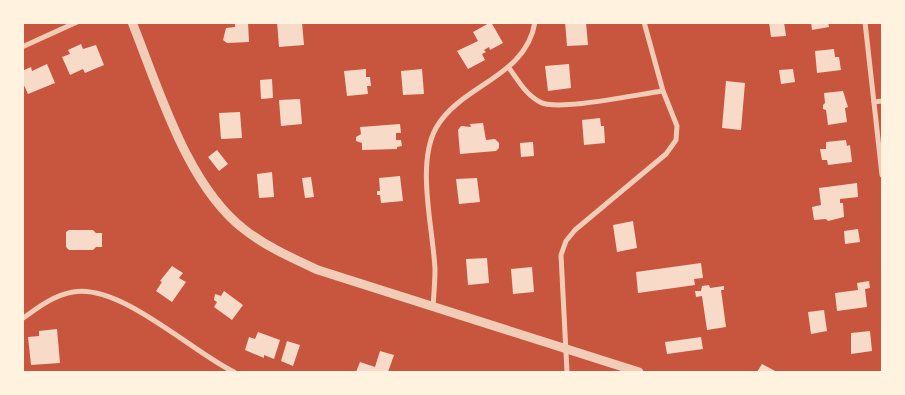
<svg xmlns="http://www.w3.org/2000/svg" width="905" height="395" viewBox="0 0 905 395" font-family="Commissioner,sans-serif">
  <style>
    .building { fill: #f7dbc8 }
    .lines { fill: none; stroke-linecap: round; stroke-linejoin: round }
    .minor { stroke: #f1ccb7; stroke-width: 5 }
    .tertiary { stroke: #f1ccb7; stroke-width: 9 }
  </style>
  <rect width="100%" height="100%" fill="#c8553d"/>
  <g class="building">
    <polygon points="235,22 248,22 249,42 227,43 223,40 226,28 235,27"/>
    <polygon points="277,22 302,22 304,45 279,47"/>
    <polygon points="491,22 503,43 490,50 489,47 484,50 486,52 482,54 485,60 468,69 457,51 478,41 473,32"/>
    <polygon points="565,22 586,22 588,45 567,46"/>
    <polygon points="769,22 784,22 786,36 771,37"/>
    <polygon points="811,22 828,22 829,27 812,30"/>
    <polygon points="81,44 83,49 96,45 104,65 85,73 83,69 70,75 62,57 70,54 68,50"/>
    <polygon points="834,49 835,57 839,57 841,70 817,73 815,51"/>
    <polygon points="47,64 55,83 28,94 22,81 22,71 31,67 32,71"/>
    <polygon points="569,64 571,88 548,91 545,66"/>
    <polygon points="366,69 366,77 370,77 371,86 367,86 368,94 347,96 344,71"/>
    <polygon points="422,69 424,94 403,95 401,71"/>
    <polygon points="793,69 795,82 781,84 779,70"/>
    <polygon points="272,79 273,98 261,99 260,80"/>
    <polygon points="726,81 745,83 741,130 722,128"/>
    <polygon points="843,91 848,107 845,108 847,122 828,125 826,110 823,109 823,105 825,103 824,93"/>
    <polygon points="300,99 302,124 281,126 279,100"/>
    <polygon points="240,112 242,138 221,139 219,113"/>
    <polygon points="600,118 601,126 604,126 605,143 584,145 582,120"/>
    <polygon points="483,123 486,140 495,139 499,143 499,148 496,151 460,154 458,130 461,126 471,127 470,124"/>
    <polygon points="400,124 401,133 396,133 396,140 401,140 402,146 397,147 397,149 362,150 362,143 356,141 356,137 361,134 360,127"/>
    <polygon points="846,140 847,146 850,145 852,162 828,165 827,160 822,160 820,149 826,149 826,142"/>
    <polygon points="533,142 534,156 521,157 520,143"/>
    <polygon points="217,150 228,164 219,171 208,157"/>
    <polygon points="272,172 274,197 259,198 257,174"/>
    <polygon points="400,176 403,201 381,203 380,195 377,195 377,191 380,191 379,178"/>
    <polygon points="311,177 314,197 305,198 302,178"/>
    <polygon points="477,178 480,202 459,204 456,179"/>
    <polygon points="857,183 858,197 840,199 840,203 843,203 844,217 828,221 826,219 814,220 812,207 821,205 819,188"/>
    <polygon points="633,221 637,248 617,252 613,225"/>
    <polygon points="858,229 860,242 845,244 844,231"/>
    <polygon points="69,230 93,230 96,233 102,233 102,247 96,247 93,250 69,250 66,247 66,232"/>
    <polygon points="487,258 489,283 468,285 466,259"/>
    <polygon points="701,263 703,278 694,279 695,285 638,293 636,272"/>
    <polygon points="172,266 183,273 179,278 186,282 172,302 156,291 162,282 160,281"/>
    <polygon points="532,267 534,292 513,294 511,269"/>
    <polygon points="869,281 870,288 865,289 867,307 837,311 835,293 858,290 857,283"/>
    <polygon points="709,285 710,288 724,286 724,290 721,290 726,327 707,330 702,296 696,297 695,291 701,291 702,286"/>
    <polygon points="224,291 243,305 232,320 214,307 217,302 214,300 215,294 221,296"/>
    <polygon points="824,310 827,331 811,334 808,312"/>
    <polygon points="57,329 60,363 31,365 28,337 39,336 39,331"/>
    <polygon points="870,331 872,351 851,354 851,333"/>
    <polygon points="258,332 280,340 274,359 264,355 264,358 245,350 249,337 255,339"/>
    <polygon points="701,337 703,349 667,354 665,342"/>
    <polygon points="287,341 300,345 293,366 281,361"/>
    <polygon points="380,351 394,355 388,372 356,372 360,362 375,367"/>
    <polygon points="762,364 777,372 757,372"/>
  </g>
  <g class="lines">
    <g class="minor">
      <polyline points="865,22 882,175"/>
      <polyline points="22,47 77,22"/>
      <path d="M509,68C518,80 526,95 540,102C557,112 639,94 663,91"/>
      <polyline points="874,102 882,101"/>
      <path d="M433,307C434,294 435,281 435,269C433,228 416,164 436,128C461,84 526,78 535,22"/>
      <path d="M22,319C37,308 54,295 73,292C120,283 192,352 234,372"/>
      <polyline points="567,372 561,255 566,241 575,230 666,154 676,140 677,126 663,91 644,22"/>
    </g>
    <path class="tertiary" d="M132,22C159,89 187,186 245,230C267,247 292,258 318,270L639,372"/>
  </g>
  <rect width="905" height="395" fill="none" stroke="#fff3e0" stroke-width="48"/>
</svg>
